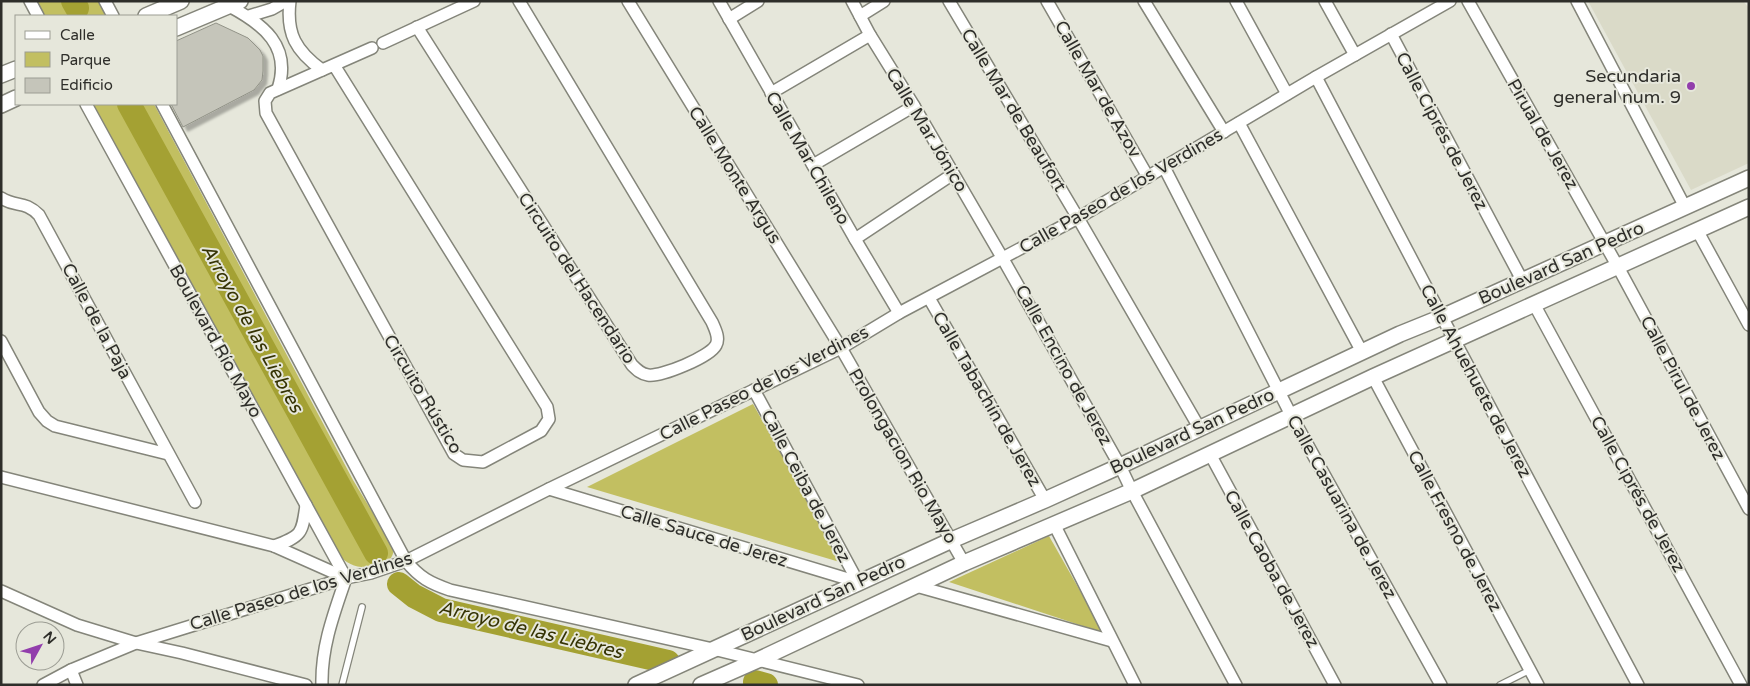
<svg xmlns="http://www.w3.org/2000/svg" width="1750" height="686" viewBox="0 0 1750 686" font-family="'Varela Round',sans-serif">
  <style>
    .built { fill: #dadac8 }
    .green { fill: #c2bf61 }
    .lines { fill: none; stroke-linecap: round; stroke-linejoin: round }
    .river { stroke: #a4a133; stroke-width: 24 }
    .building { fill: #c5c5ba; stroke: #929388; filter: url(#shadow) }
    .lane-casing { stroke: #84857a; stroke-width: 8 }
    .street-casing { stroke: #84857a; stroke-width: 14 }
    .secondary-casing { stroke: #84857a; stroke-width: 18 }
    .lane { stroke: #fff; stroke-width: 5.5 }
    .street { stroke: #fff; stroke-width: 11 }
    .secondary { stroke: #fff; stroke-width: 15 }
    .poi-dot { fill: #923eac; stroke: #e6e7db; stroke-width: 2 }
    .labels { text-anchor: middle; stroke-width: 4; stroke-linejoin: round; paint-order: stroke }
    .poi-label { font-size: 18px; fill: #2e2e2a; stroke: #e6e7db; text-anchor: end }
    .street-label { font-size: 18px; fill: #2e2e2a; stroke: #e6e7db }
    .water-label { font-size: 19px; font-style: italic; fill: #353304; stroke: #e6e7db }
  </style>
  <defs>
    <filter id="shadow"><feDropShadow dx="4.5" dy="4.5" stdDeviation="1" flood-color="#0004"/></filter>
  </defs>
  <rect width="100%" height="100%" fill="#e6e7db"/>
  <polygon class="built" points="1588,1 1743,1 1749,8 1749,163 1691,190"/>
  <g class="green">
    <polygon points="35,1 99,1 107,16 43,16"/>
    <path d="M93,104H154L353,480L394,548C393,559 388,562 379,565C363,570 349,567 338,554Z"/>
    <polygon points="753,404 843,563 587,487"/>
    <polygon points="1049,536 1104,633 949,582"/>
  </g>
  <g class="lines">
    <g class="river">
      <polyline points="73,1 77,8"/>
      <polyline points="129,104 376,553"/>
      <polyline points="399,584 414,596 441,610 668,662"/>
      <polyline points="755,682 766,685"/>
    </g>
  </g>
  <polygon class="building" points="216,23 248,38 260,50 263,56 263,71 262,80 254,90 183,127 171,104 176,104 176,41"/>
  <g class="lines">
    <g class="lane-casing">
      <g id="lane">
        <polyline points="342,685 362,607"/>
        <polyline points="1500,685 1530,670"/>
      </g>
    </g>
    <g class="street-casing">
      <g id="street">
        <polyline points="30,1 38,16"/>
        <polyline points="105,1 113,16"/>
        <path d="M290,1C286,34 296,51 322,70"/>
        <polyline points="628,1 841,348 964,563"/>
        <polyline points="719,1 855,239 899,313"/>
        <polyline points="852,1 870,35 914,106 1003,259 1120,466 1132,491 1236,685"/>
        <polyline points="949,1 1078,218 1200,429"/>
        <polyline points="1047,1 1148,177"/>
        <polyline points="1144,1 1224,132"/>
        <polyline points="1236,1 1287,94"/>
        <polyline points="1325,1 1355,55"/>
        <polyline points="1468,1 1618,267 1749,509"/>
        <polyline points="1577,1 1685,207"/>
        <path d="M229,6C263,24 292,46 278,89"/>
        <polyline points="249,16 272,9 286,1"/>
        <polyline points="860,16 884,1"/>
        <polyline points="729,19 758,1"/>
        <path d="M417,27L632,365C637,370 641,374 648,375C661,377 710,357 716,345C720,338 715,329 712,322L519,1"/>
        <polyline points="1391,34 1522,280"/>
        <polyline points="383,43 474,1"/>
        <polyline points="334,65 547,407 549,419 541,431 483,462 463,460 454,454 266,113 265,101 270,93 372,48"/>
        <polyline points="1316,77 1442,317 1638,685"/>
        <polyline points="771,93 870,35"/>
        <polyline points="86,104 346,578"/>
        <path d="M162,104L406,561C420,578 430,583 450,590L713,649L858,685"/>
        <polyline points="1239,123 1362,352"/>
        <polyline points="813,165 914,106"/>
        <polyline points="1164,167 1291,415 1441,685"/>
        <path d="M1,198C17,208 24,200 39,215L195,502"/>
        <polyline points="1697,230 1749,325"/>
        <polyline points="855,239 953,174"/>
        <polyline points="929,298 1045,500"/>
        <polyline points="1534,304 1741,685"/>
        <polyline points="1,341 39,412 47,421 55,426 168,454"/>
        <polyline points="1373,377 1538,685"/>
        <polyline points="754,390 858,582"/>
        <polyline points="1210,454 1335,685"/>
        <polyline points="1,477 274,546 346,578"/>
        <polyline points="549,489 858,582"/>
        <polyline points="1054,524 1135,685"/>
        <path d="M274,546C302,536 302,534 306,505"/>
        <polyline points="916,586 1112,641"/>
        <polyline points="1,591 77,625 136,643 182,653 306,685"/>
        <polyline points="71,670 77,685"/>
        <polyline points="43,685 71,670 136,643 346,578 371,573 406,561 549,489 841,348 899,313 1078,218 1316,77 1450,1"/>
        <path d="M322,685C321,647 334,613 346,578"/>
      </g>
    </g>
    <g class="secondary-casing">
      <g id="secondary">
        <polyline points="146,16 181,1"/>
        <polyline points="176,28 240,1"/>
        <polyline points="1,75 16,69"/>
        <polyline points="1,105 16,98"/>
        <polyline points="636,685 952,540 1045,500 1120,466 1400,334 1442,317 1749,178"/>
        <polyline points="701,685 758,660 964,563 1132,491 1373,377 1749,207"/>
      </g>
    </g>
    <use href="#lane" class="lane"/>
    <use href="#street" class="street"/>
    <use href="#secondary" class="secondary"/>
  </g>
  <circle class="poi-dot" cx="1691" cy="86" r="5"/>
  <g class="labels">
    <g class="poi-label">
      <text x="1681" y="82">Secundaria<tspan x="1681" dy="21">general num. 9</tspan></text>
    </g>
    <g class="street-label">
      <text transform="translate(1098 89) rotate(60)" y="6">Calle Mar de Azov</text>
      <text transform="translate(1014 110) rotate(59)" y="6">Calle Mar de Beaufort</text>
      <text transform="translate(927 130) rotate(59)" y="6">Calle Mar Jónico</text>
      <text transform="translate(1442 131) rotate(62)" y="6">Calle Ciprés de Jerez</text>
      <text transform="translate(1543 134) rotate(60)" y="6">Pirual de Jerez</text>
      <text transform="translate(808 158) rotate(60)" y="6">Calle Mar Chileno</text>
      <text transform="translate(735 175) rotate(58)" y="6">Calle Monte Argus</text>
      <text transform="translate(1121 191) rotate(-30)" y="6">Calle Paseo de los Verdines</text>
      <text transform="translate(1561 263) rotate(-24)" y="6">Boulevard San Pedro</text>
      <text transform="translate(577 278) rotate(57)" y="6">Circuito del Hacendario</text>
      <text transform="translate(97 321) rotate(62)" y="6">Calle de la Paja</text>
      <text transform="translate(216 341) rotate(61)" y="6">Boulevard Río Mayo</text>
      <text transform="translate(1064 365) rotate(61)" y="6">Calle Encino de Jerez</text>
      <text transform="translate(1476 381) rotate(62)" y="6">Calle Ahuehuete de Jerez</text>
      <text transform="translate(764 383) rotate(-27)" y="6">Calle Paseo de los Verdines</text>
      <text transform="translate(1683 388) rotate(62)" y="6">Calle Pirul de Jerez</text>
      <text transform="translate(423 394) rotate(59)" y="6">Circuito Rústico</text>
      <text transform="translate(987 399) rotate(60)" y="6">Calle Tabachín de Jerez</text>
      <text transform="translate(1192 431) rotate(-25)" y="6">Boulevard San Pedro</text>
      <text transform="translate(903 456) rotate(60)" y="6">Prolongacion Rio Mayo</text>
      <text transform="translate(806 486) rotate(62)" y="6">Calle Ceiba de Jerez</text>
      <text transform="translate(1638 494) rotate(61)" y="6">Calle Ciprés de Jerez</text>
      <text transform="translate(1342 507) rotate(61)" y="6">Calle Casuarina de Jerez</text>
      <text transform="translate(1455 531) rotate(62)" y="6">Calle Fresno de Jerez</text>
      <text transform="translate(704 536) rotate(17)" y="6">Calle Sauce de Jerez</text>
      <text transform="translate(1272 569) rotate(61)" y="6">Calle Caoba de Jerez</text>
      <text transform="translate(301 591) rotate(-17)" y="6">Calle Paseo de los Verdines</text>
      <text transform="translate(823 598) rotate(-25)" y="6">Boulevard San Pedro</text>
    </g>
    <g class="water-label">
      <text transform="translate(253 328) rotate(61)" y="7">Arroyo de las Liebres</text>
      <text transform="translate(531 629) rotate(14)" y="7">Arroyo de las Liebres</text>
    </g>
  </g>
  <rect width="1750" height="686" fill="none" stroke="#2e2e2a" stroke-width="5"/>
  <rect x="15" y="15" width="162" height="90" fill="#e6e7db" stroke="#9c9d94"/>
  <rect x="25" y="31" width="25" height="8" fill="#ffffff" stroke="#9c9d94"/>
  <text x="60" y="40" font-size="15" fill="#2e2e2a">Calle</text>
  <rect x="25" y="52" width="25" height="15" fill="#c2bf61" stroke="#9c9d94"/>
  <text x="60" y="65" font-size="15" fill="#2e2e2a">Parque</text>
  <rect x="25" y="78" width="25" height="15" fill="#c5c5ba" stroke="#9c9d94"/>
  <text x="60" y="90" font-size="15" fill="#2e2e2a">Edificio</text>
  <g transform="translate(40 646) rotate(50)"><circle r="24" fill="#e6e7db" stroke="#9c9d94"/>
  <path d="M0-4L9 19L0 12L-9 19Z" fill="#923eac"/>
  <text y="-8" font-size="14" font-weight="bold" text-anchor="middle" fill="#2e2e2a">N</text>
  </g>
</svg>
